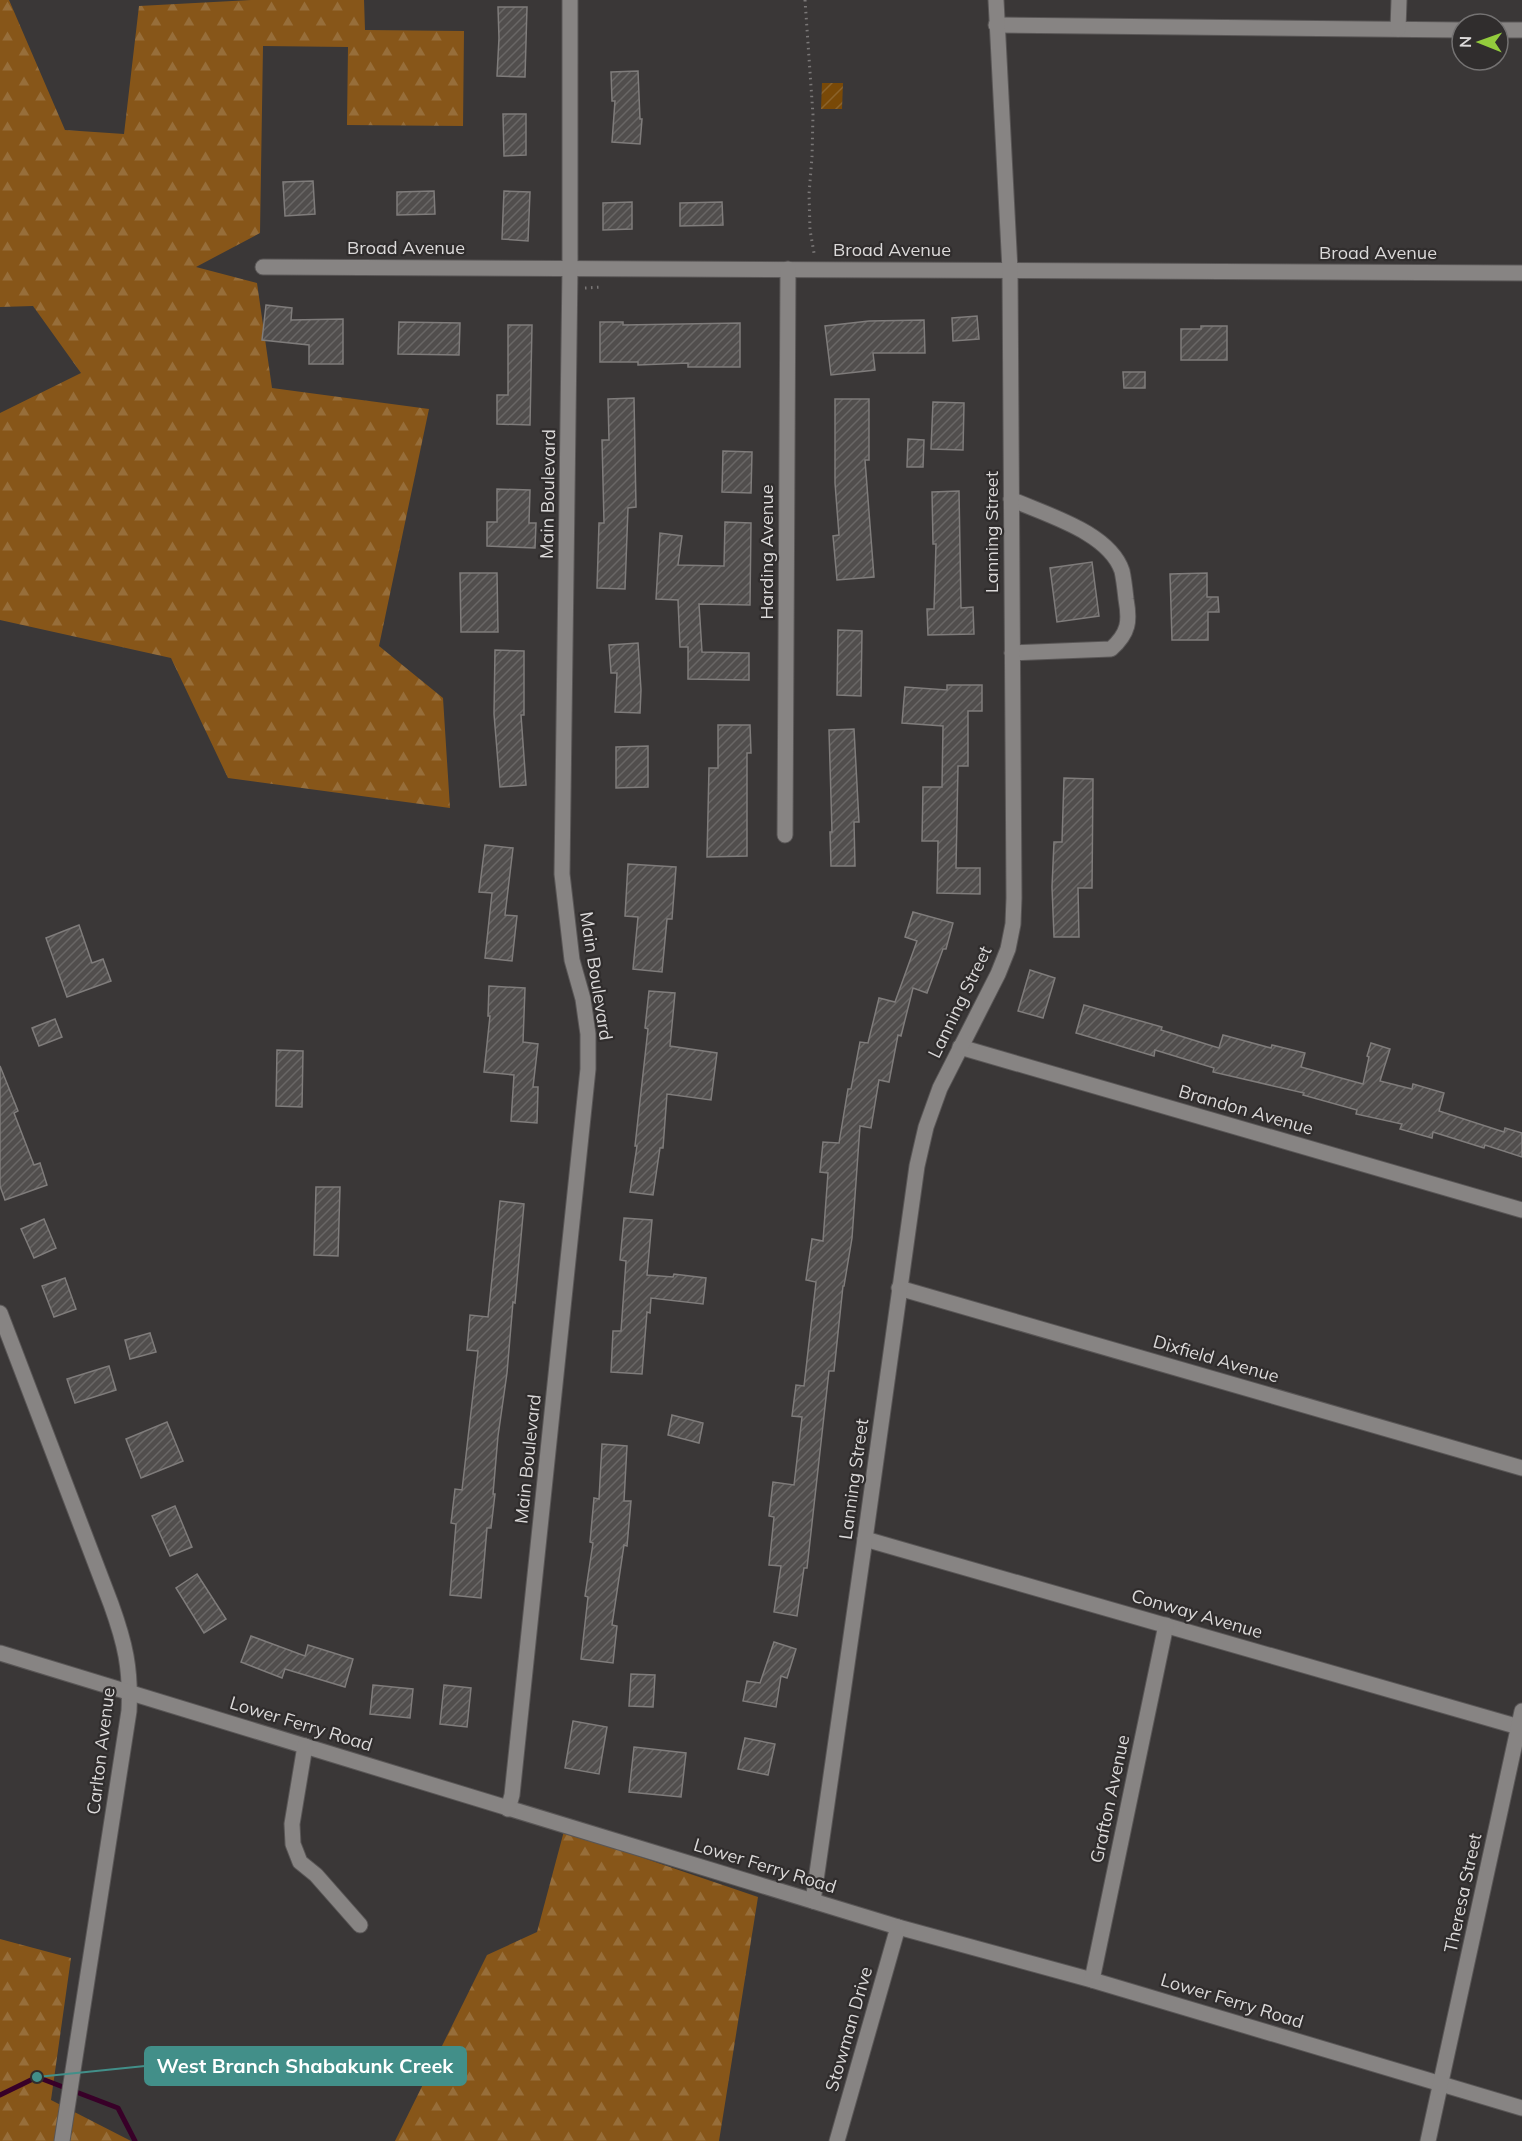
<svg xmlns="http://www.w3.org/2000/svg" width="1522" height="2141" viewBox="0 0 1522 2141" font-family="Mulish,sans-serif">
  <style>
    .forest { fill: url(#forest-firs) }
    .garden { fill: url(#garden-furrows) }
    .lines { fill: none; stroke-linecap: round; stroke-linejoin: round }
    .stream { stroke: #380028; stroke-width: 5 }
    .building { fill: url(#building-hatch); stroke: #7f7c7b; stroke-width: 1.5 }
    .minor-casing { stroke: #595656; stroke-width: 17 }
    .path { stroke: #7a7777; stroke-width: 3; stroke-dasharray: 1.5 4.5; stroke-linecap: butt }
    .minor { stroke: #878483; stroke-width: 15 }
    .labels { text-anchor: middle; stroke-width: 4.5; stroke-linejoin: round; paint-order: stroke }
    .street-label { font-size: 18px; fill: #dbd9d9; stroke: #302d2d }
    .leader { fill: none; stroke: #428f89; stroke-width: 2 }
    .callout-dot { fill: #428f89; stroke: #302d2d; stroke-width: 2 }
    .callout { fill: #428f89; stroke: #428f89; stroke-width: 2 }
    .callout-label { font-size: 20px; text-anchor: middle; font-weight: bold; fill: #fff }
  </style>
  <defs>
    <pattern id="forest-firs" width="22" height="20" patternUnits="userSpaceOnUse" patternTransform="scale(1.5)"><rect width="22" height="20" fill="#875619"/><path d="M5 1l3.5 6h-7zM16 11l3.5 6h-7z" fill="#976e3a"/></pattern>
    <pattern id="garden-furrows" width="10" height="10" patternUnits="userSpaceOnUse" patternTransform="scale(1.5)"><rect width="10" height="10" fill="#794907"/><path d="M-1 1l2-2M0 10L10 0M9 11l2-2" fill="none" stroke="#8b632b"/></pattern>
    <pattern id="building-hatch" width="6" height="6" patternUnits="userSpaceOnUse" patternTransform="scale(1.5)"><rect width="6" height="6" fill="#514e4d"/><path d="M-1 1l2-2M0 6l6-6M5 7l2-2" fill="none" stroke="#696766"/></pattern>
  </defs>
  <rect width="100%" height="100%" fill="#3a3737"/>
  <g class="forest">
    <polygon points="0,0 9,0 65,130 124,134 139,6 251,0 364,0 365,30 464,31 463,126 347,125 348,47 263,46 260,233 196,267 257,283 272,388 429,409 379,646 443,698 450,808 228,778 171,658 0,620 0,413 81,373 33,306 0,307"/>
    <polygon points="564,1831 758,1897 719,2141 395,2141 487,1955 537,1932"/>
    <polygon points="0,1939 71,1958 51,2100 131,2141 0,2141"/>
  </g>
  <polygon class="garden" points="822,83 843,83 842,109 821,109"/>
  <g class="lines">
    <polyline class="stream" points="0,2095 37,2077 118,2108 135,2141"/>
  </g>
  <g class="building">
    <polygon points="498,7 527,7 525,77 497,76 499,38"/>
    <polygon points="638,71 640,119 642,119 640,144 612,142 615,101 612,101 611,72"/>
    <polygon points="503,114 526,114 526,155 504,156"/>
    <polygon points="313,181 315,214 285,216 283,182"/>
    <polygon points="434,191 435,214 397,215 397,192"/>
    <polygon points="504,191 530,192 528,241 502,239"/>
    <polygon points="632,202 632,229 603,230 603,203"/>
    <polygon points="722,202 723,225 680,226 680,203"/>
    <polygon points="266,305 292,308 291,320 343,319 343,364 309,364 309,345 262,340"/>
    <polygon points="977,316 979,339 953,341 952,318"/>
    <polygon points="924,320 925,353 873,353 875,370 831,375 825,326 869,321"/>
    <polygon points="399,322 460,323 459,355 398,354"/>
    <polygon points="600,322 623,322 623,325 740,323 740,367 688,367 688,363 638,365 638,362 600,362"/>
    <polygon points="508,325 532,325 530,425 497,424 497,395 508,395"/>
    <polygon points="1201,326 1227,326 1227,360 1181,360 1181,329 1201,329"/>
    <polygon points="1123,372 1145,372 1145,388 1124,388"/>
    <polygon points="634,398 636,507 628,508 625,589 597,588 599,523 604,523 602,440 609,440 608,399"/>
    <polygon points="835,399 869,399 869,460 865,460 874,577 837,580 833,536 839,535 835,483"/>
    <polygon points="933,402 964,403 963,450 931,449"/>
    <polygon points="908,439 924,440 923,467 907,467"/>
    <polygon points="723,451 752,452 751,493 722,492"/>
    <polygon points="497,489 530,490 529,523 536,523 535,548 487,546 487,522 497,522"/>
    <polygon points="959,491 961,608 973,607 974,634 928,635 927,609 934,609 936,544 933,544 932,492"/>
    <polygon points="725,522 751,523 750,605 699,604 702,652 749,653 749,680 688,679 688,647 680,647 678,600 656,599 660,533 682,536 678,565 724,566"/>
    <polygon points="1092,562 1099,616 1057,622 1050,568"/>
    <polygon points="460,573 497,573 498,632 461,632"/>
    <polygon points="1207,573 1207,597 1218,597 1219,612 1208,612 1208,640 1172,640 1170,574"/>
    <polygon points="838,630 862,631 861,696 837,695"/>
    <polygon points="638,643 641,690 640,713 615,712 617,673 611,673 609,645"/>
    <polygon points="495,650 524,651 524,715 521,715 526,785 500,787 494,714"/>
    <polygon points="947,685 982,685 982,711 968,711 968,766 958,766 956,868 980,868 980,894 937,893 938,841 922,841 923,787 942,787 943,726 902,723 905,687 947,690"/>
    <polygon points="718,725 750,725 751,753 747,753 747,856 707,857 709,768 718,768"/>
    <polygon points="854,729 859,822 854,822 855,866 831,866 830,832 832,832 829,730"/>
    <polygon points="648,746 648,787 616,788 616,747"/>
    <polygon points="1064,778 1093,779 1092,888 1078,888 1079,937 1054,937 1052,887 1054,842 1062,842"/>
    <polygon points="485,845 513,848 505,915 517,916 512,961 485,958 492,893 479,892"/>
    <polygon points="628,864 676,867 672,919 667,919 662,972 633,969 638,917 625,916"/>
    <polygon points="913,912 953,923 946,949 943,949 927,993 913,988 901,1036 898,1035 889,1082 879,1080 871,1128 860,1126 852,1238 844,1286 843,1286 834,1371 829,1371 807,1568 804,1568 797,1616 774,1612 781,1566 769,1565 774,1517 769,1516 773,1482 794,1485 802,1417 792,1416 796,1385 804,1386 816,1282 806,1280 812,1239 823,1241 828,1173 820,1172 823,1142 839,1143 848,1089 851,1089 860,1042 868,1043 879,998 895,1002 917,941 905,937"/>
    <polygon points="79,925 92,963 103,959 111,981 67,997 46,938"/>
    <polygon points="1030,970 1055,978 1043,1018 1018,1011"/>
    <polygon points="489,986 525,988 523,1042 538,1044 533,1087 538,1087 537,1123 511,1121 514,1075 484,1072 490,1016 488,1016"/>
    <polygon points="649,991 675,993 670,1046 717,1053 711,1100 667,1094 663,1148 660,1148 653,1195 630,1192 637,1146 635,1146 648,1029 645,1028"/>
    <polygon points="1084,1005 1162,1027 1161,1030 1219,1048 1223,1035 1271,1048 1272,1045 1305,1053 1301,1067 1363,1084 1369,1057 1367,1056 1371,1043 1390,1049 1380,1081 1412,1089 1413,1084 1444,1093 1439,1111 1504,1132 1505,1128 1522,1133 1522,1157 1485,1145 1484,1148 1433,1132 1432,1138 1400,1129 1402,1124 1356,1114 1357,1110 1303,1095 1304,1093 1213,1072 1214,1068 1155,1050 1154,1056 1076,1033"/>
    <polygon points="55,1019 62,1037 39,1046 32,1028"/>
    <polygon points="277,1050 303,1051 302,1107 276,1106"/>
    <polygon points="0,1066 18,1111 14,1113 34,1165 40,1163 47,1185 5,1200 0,1186"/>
    <polygon points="316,1187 340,1187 338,1256 314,1255"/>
    <polygon points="500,1201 524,1204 515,1303 513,1302 507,1373 498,1436 493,1494 495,1494 491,1528 487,1528 481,1598 450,1595 456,1524 451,1523 455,1489 462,1490 478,1351 467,1350 470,1315 488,1317"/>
    <polygon points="624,1218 652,1220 647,1275 673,1277 674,1274 706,1278 703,1304 651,1298 650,1313 647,1312 642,1374 611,1372 613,1331 621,1331 626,1261 620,1260"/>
    <polygon points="44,1219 56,1248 34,1258 21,1229"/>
    <polygon points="65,1278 76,1309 54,1317 42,1286"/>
    <polygon points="150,1333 156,1352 130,1359 125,1340"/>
    <polygon points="109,1366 116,1390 75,1403 67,1379"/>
    <polygon points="672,1415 703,1423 699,1443 668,1435"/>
    <polygon points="167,1422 183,1461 141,1478 126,1439"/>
    <polygon points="602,1444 627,1446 624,1501 631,1501 627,1546 624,1545 612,1625 617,1626 613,1663 581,1659 588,1597 585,1596 593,1543 590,1542 594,1498 599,1499"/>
    <polygon points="175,1506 192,1547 170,1556 152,1516"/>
    <polygon points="197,1574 226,1619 204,1633 176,1588"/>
    <polygon points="251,1636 305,1656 308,1645 353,1659 345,1687 285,1669 282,1678 241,1662"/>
    <polygon points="774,1642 796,1649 787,1678 781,1676 776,1707 743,1701 747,1681 760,1683"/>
    <polygon points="631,1674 655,1675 653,1707 629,1706"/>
    <polygon points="373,1685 413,1689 410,1718 370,1714"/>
    <polygon points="444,1685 471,1688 467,1727 440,1724"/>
    <polygon points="573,1721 607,1727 599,1774 565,1768"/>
    <polygon points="745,1738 775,1744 768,1775 738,1769"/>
    <polygon points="634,1747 686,1753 681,1797 629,1792"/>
  </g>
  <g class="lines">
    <g class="minor-casing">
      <g id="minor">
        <polyline points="996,25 1462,30"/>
        <polyline points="1398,29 1399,0"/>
        <polyline points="1498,30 1522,30"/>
        <polyline points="263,267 1522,273"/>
        <path d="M1011,499C1046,515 1109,532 1122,571C1124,580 1125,590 1126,599C1130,621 1129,633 1111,649L1012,653"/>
        <polyline points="785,835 788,269"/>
        <polyline points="960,1047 1522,1210"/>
        <polyline points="899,1288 1522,1468"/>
        <path d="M0,1313L111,1604C125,1643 131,1668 129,1711L62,2141"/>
        <polyline points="865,1539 1519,1727"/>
        <polyline points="0,1653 898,1927 1092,1980 1522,2108"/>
        <polyline points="305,1746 292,1824 293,1844 300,1862 316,1875 360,1925"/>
        <polyline points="508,1809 512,1795 588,1069 588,1034 583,999 572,960 562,874 570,268 570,0"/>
        <polyline points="813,1901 865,1539 917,1166 926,1127 940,1088 998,974 1008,949 1013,924 1014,898 1010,270 996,0"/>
        <polyline points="1092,1980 1166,1625"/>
        <polyline points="837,2141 898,1927"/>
        <polyline points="1428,2141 1522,1711"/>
      </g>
    </g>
    <g class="path">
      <polyline points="805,0 813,115 812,157 809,194 810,230 814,253"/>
      <polyline points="585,288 602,287"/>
    </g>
    <use href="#minor" class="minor"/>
  </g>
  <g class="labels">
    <g class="street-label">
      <text x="406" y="254">Broad Avenue</text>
      <text x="892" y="256">Broad Avenue</text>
      <text x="1378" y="259">Broad Avenue</text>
      <text transform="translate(548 494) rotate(-89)" y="6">Main Boulevard</text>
      <text transform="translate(992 532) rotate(-90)" y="6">Lanning Street</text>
      <text transform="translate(767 552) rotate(-90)" y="6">Harding Avenue</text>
      <text transform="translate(596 976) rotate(81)" y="6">Main Boulevard</text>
      <text transform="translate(960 1002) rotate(-64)" y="6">Lanning Street</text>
      <text transform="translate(1246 1110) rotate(16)" y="6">Brandon Avenue</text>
      <text transform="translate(1216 1359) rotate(16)" y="6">Dixfield Avenue</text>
      <text transform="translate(528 1459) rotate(-84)" y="6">Main Boulevard</text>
      <text transform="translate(854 1479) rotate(-82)" y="6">Lanning Street</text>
      <text transform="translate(1197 1614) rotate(16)" y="6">Conway Avenue</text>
      <text transform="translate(301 1724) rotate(17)" y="6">Lower Ferry Road</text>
      <text transform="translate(101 1751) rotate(-83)" y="6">Carlton Avenue</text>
      <text transform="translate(1110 1799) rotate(-78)" y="6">Grafton Avenue</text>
      <text transform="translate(765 1866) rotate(17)" y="6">Lower Ferry Road</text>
      <text transform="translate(1463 1893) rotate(-78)" y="6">Theresa Street</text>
      <text transform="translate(1232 2001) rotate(17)" y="6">Lower Ferry Road</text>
      <text transform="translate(849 2029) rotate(-74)" y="6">Stowman Drive</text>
    </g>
  </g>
  <path class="leader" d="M37 2077L145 2066"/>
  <circle class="callout-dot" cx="37" cy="2077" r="6"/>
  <rect class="callout" x="145" y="2047" width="321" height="38" rx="6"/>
  <g class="callout-label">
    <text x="305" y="2073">West Branch Shabakunk Creek</text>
  </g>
  <g transform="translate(1480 42) rotate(271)"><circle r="28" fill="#302d2d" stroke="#747272" stroke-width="1.5"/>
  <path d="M0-4.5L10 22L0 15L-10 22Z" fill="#93cc3d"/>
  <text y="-9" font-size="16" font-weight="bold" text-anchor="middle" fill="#dbd9d9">N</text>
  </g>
</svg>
